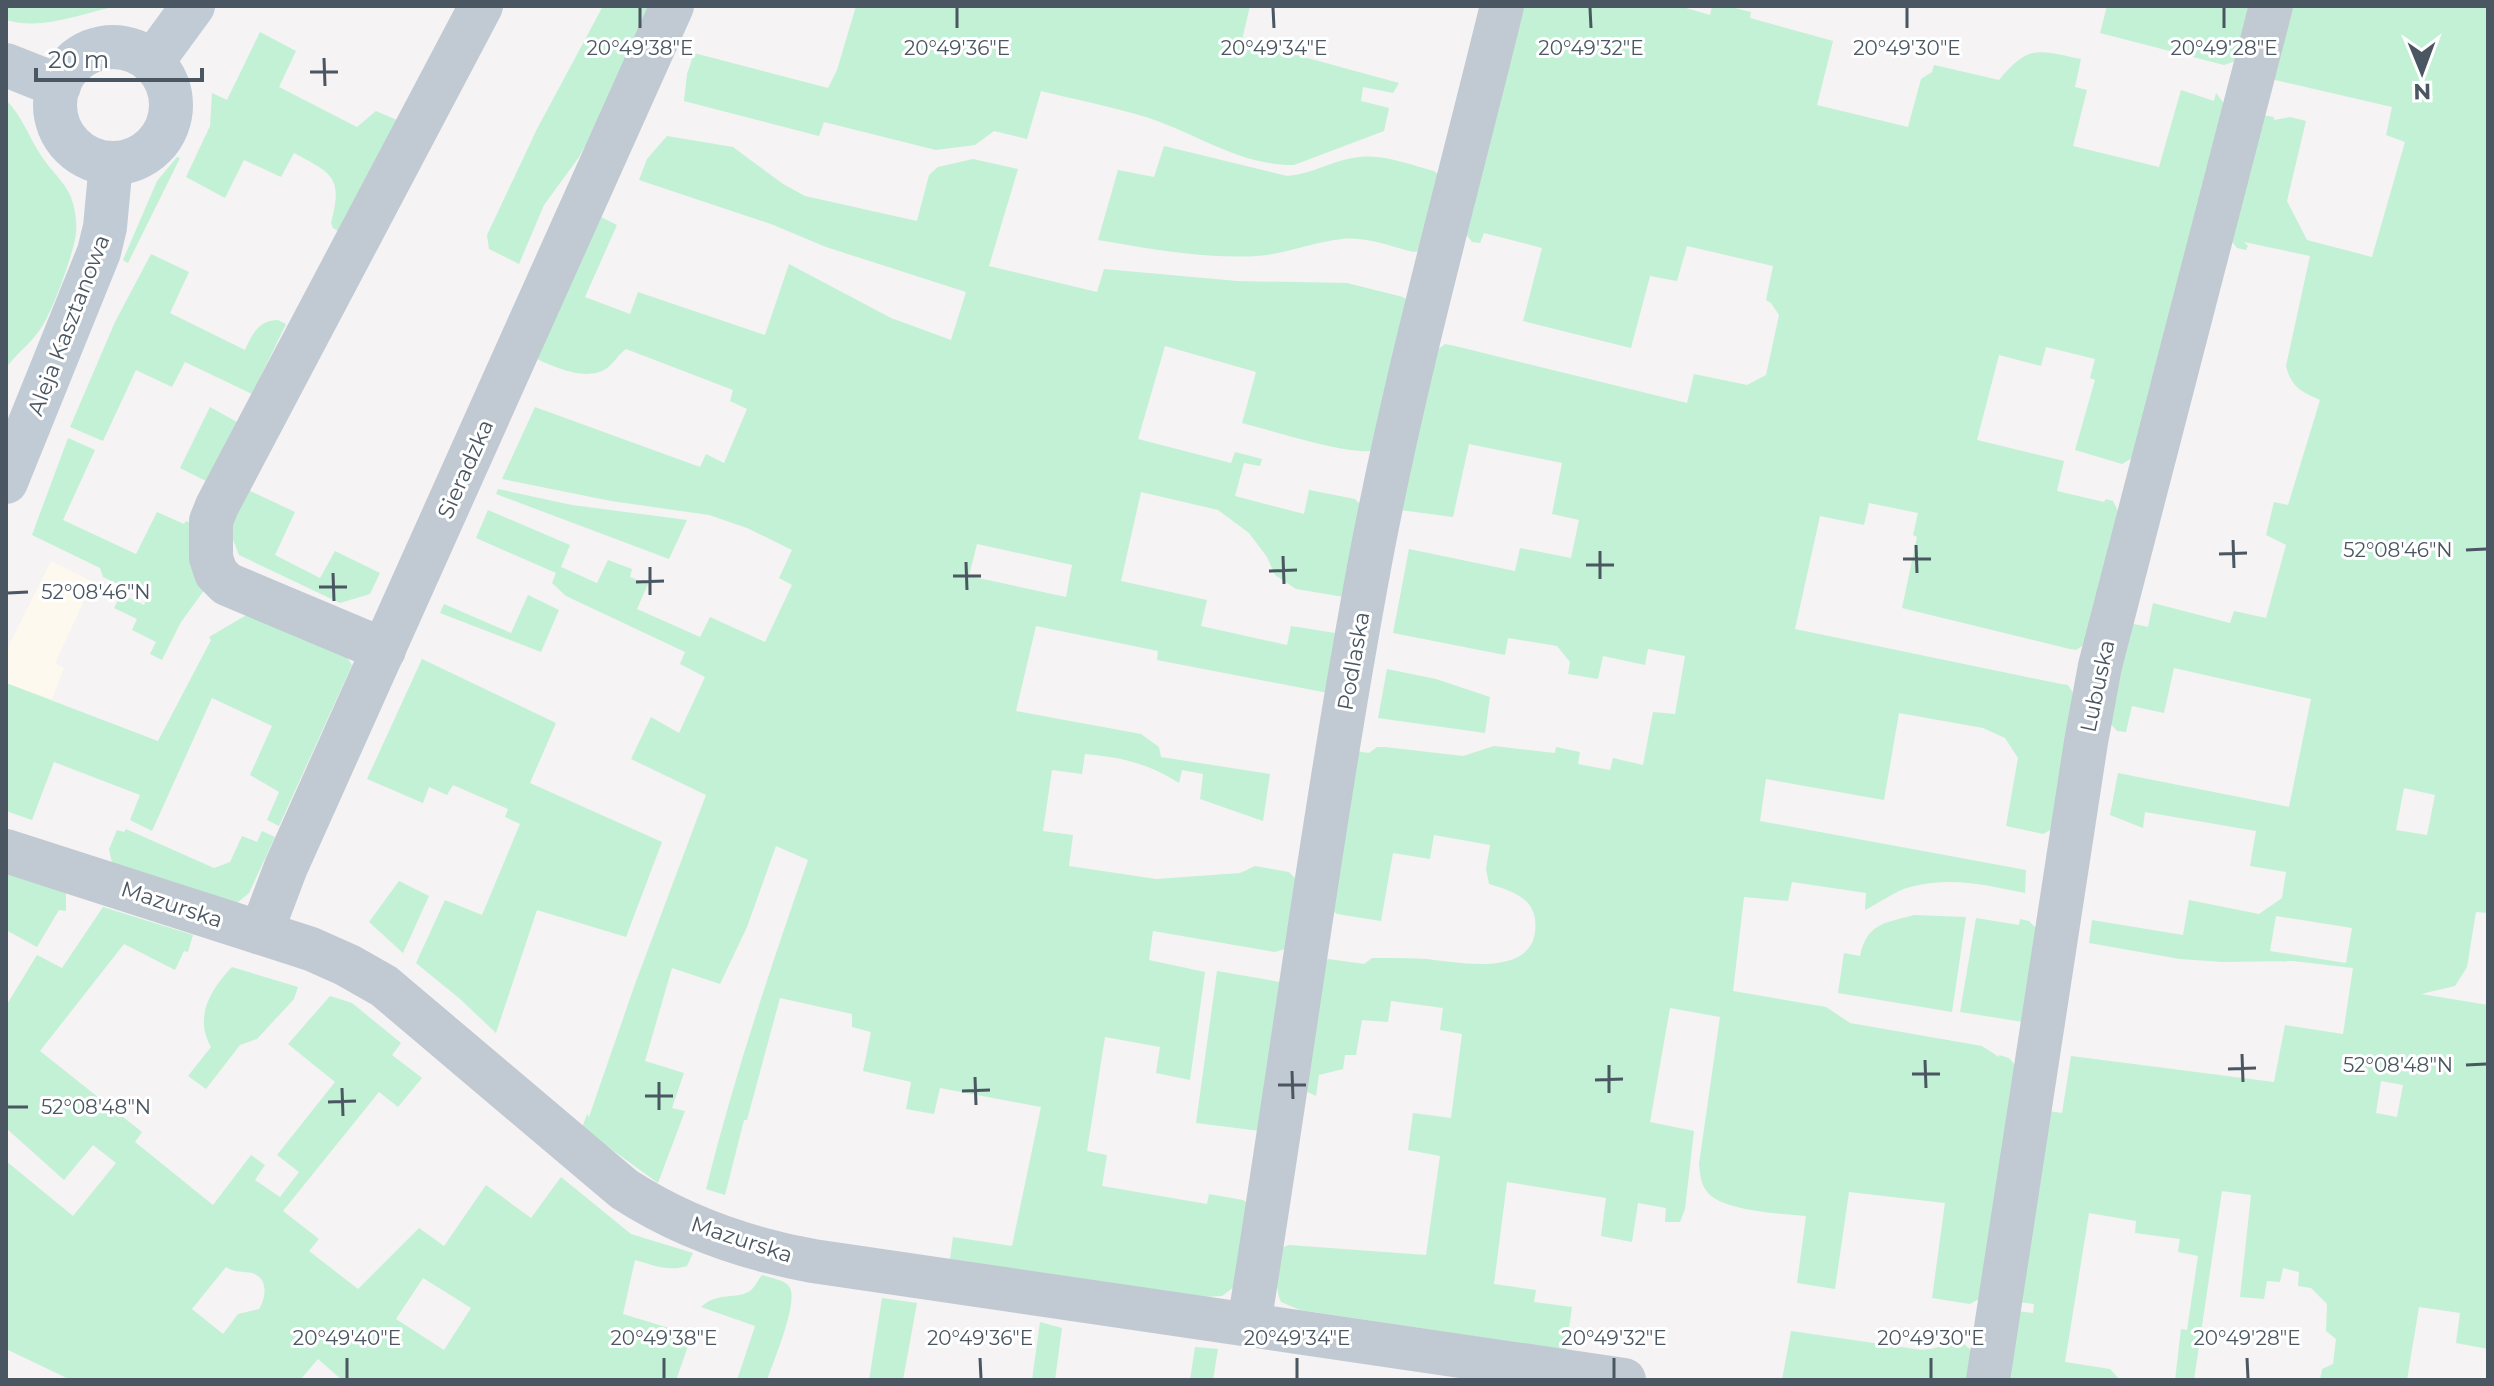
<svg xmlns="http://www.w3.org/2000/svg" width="2494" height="1386" viewBox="0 0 2494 1386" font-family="Montserrat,sans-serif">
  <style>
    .commercial { fill: #fdf9ef }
    .green { fill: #c3f1d5; fill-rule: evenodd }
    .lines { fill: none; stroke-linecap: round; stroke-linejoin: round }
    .street { stroke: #c1cad2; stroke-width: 44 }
    .secondary { stroke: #c1cbd6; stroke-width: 44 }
    .ticks { fill: none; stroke: #4a5661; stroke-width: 3 }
    .labels { text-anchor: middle; stroke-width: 6; stroke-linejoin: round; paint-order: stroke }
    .street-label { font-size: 22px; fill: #4a5661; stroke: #fff }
    .ticks-label { font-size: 20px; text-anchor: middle; fill: #4a5661; stroke: #fff; stroke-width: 6; stroke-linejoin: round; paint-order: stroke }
  </style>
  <rect width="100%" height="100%" fill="#f5f3f3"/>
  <polygon class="commercial" points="51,561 93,582 55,663 64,668 52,699 6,683 6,651"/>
  <g class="green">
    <path d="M6,6H118C81,13 44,31 6,20Z"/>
    <polygon points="603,6 649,6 590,137 579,157 544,205 519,264 489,249 487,235 537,129"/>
    <path d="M856,6H1250L1242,40L1399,83L1393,93L1363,87L1361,101L1389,108L1384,131L1294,165C1242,166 1197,134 1149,118C1114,107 1077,100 1041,91L1027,139L994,131L975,145L936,150L824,122L819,136L684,101L687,74L694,53L828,88L837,70Z"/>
    <path d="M1522,6H1679L1710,15L1712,6H1727L1751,12L1750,18L1833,41L1817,105L1908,127L1921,79L1932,72L1934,65L1999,80C2029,44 2038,50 2081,59L2075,87L2087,90L2073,146L2159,167L2181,90L2214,101L2216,93L2226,106L2134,457L2122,464L2075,450L2095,380L2090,378L2095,359L2046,347L2041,366L1999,355L1977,440L2064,461L2057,491L2104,502L2106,499L2113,501L2119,513L2087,643L2076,650L2070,649L1902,608L1917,537L1913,535L1918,513L1869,503L1864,525L1820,516L1795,629L2061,684L2068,685L2075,696L2054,828L2043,834L2006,826L2018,758L2005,738L1983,728L1899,713L1884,800L1766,779L1760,821L2026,870L2025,893C1986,885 1950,876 1910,887C1895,891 1879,903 1865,910L1866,893L1792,882L1788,901L1744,897L1733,991L1826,1007L1850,1023L1982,1046L1999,1057V1055L2009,1058L2017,1067L1981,1298L1970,1304L1932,1298L1945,1203L1849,1192L1835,1289L1797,1283L1806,1216C1782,1214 1726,1211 1709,1194C1701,1186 1700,1175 1699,1164L1720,1017L1670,1008L1650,1122L1694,1131L1685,1209L1680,1222H1665L1666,1208L1638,1203L1632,1242L1601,1236L1606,1198L1507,1182L1494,1284L1536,1290L1534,1302L1572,1307L1566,1350L1300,1310L1281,1302C1273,1285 1279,1266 1281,1248L1289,1245L1426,1255L1440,1156L1408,1150L1413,1113L1451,1118L1462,1034L1440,1030L1443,1008L1391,1001L1388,1022L1362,1020L1356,1055H1345L1343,1069L1319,1075L1316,1096L1303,1090L1321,962L1328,959L1364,964L1372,958H1384C1399,958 1413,958 1427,959C1462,963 1542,979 1535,919C1532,896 1508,890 1489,884L1486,869L1490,845L1434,835L1430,859L1393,853L1381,921L1337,914L1329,908L1356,751L1369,753L1377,747H1385L1463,756L1494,746L1555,753L1556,747L1580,752L1578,764L1610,770L1613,758L1643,765L1653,712L1675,714L1685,656L1648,649L1645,665L1603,656L1598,679L1568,674L1570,662L1557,646L1508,638L1505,655L1393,633L1409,549L1515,571L1520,548L1571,558L1579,520L1552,514L1562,463L1469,444L1453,517L1400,510L1437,350L1445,344L1455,346L1687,403L1694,374L1747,385L1766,375L1779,315L1771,303L1766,300L1773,266L1687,246L1677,281L1650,276L1631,348L1523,321L1542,248L1484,233L1480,243L1472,242L1466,234Z"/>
    <polygon points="2107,6 2252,6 2239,60 2224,65 2100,33"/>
    <path d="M2291,6H2488V913L2476,912L2467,967L2455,986L2421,994L2488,1005V1349L2456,1343L2460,1313L2419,1307L2407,1380H2320L2322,1369L2333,1364L2336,1339L2326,1331L2327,1304L2311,1288L2298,1286L2299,1272L2283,1268L2280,1282L2267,1281L2264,1299L2240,1297L2251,1195L2222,1191L2194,1380H2175L2181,1329L2187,1330L2198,1256L2178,1252L2180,1239L2135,1233L2136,1221L2089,1213L2065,1362L2110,1369L2120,1380H2008L2017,1311L2033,1313L2034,1304L2018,1302L2048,1111L2062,1113L2071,1056L2274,1082L2285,1025L2343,1034L2353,968L2293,961L2223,962L2180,959L2089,943L2092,920L2183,935L2189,900L2259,914L2282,898L2286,872L2250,866L2256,831L2145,812L2143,828L2110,815L2118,773L2289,807L2311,699L2174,668L2164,713L2132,706L2126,732L2117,731L2109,722L2130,623L2148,627L2153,603L2230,623L2234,611L2266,618L2286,545L2266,535L2274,502L2288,505L2320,400C2302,392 2291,387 2286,366L2310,256L2244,242L2248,246L2246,250L2237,248L2229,238L2262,115L2274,117V120L2290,117L2306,121L2287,201L2307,240L2372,257L2405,142L2386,135L2392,107L2271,79ZM2404,788L2435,795L2427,835L2396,830ZM2276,916L2352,928L2346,963L2270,951ZM2381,1081L2403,1085L2397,1117L2376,1113Z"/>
    <path d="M260,32L296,51L279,87L357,127L376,111L397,120L338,231L333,228L331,223C343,177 333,174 294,153L281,177L244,160L225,198L186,177L210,126L212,93L227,100Z"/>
    <path d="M6,100C23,117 29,138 42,157C51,171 64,181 71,197C75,208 77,222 76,233C74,253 51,316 39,331C29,345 16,354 6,368Z"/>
    <path d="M667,136L733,147L783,184L805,196L917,221L929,175L938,167L973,159L1018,169L989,266L1097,292L1104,269L1237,281L1347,283L1403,297L1410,302L1374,451C1344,454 1274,431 1242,423L1256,372L1165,346L1138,439L1231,463L1235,452L1262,459L1260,466L1244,463L1235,496L1304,514L1309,490L1355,499L1362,506L1344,597L1296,589L1275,575L1267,557L1249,533L1218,510L1141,492L1121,581L1207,600L1201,626L1287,645L1291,626L1335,633L1331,655L1334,656L1328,693L1157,660L1158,651L1036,626L1016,711L1141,734L1159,747L1161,757L1270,774L1263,821L1200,799L1203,774L1182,770L1179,783C1150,764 1120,757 1085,754L1082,774L1052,770L1043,831L1073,835L1069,866L1156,879L1240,873L1255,866L1289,872L1296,879L1285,949L1275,952L1153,931L1149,960L1205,972L1190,1080L1156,1073L1160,1047L1105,1037L1087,1151L1107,1155L1102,1186L1207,1204L1209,1194L1243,1200L1249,1204L1234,1287L1222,1296L1204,1297L950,1259L953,1237L1012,1246L1041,1107L940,1088L934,1114L906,1109L911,1082L863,1071L871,1032L852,1027V1014L780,998L747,1120H744L725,1195L706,1189C734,1077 770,969 808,860L776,846L747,927L720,984L672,968L645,1061L684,1073L672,1108L685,1111L658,1183L582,1128L587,1114L589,1117L635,984L706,795L631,759L651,717L679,733L705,677L680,664L685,652L566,596L552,583L556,573L476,538L488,510L570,545L561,567L597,583L608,560L632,569L630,577L648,584L637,609L700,637L710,617L765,642L792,585L779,578L792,550L747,528L709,515L611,501L502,479L535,407L700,467L706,454L724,463L747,409L730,401L733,390L626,349C618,355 614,363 607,368C588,382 556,368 537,359L601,217L617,225L585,297L630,314L638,292L765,335L789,264L891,318L951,340L966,292L826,247L771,224L639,180L647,159ZM977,544L1072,565L1066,597L969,576Z"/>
    <path d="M1164,146L1287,176C1313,174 1335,159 1360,157C1384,154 1410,165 1434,171L1441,176L1423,250L1414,252C1392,247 1365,236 1342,239C1313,242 1286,254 1257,256C1203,259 1151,249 1098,240L1118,170L1154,177Z"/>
    <polygon points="177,157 180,158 128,263 123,260 157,181"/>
    <path d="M151,254L189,272L170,313L245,350C252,334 259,320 278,320L286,324L252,394L185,362L172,387L136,370L103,441L70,427L115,322Z"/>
    <polygon points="210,407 237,422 206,481 180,468"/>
    <polygon points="68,438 95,450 63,520 136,554 157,512 184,524 186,521 196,525 205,589 181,622 162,660 150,654 156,642 132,630 137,619 114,608 121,594 144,605 147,598 103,577 100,568 32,535"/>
    <polygon points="498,489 572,505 687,520 669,559 496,494"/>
    <polygon points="248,490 295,512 275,555 320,578 335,551 380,573 370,594 340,603 239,555 228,527"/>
    <polygon points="528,595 559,610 541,652 440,613 444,604 511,633"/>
    <polygon points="255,610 342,650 352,665 279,826 267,820 279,792 250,775 272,726 212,698 152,831 130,820 140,795 54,762 32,820 6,811 6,683 158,741 211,640 209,637"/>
    <polygon points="422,659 556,723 530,783 662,842 626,937 537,910 496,1033 460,999 416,963 445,900 482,915 520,824 505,817 508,809 453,785 447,795 429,787 423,803 367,779"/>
    <polygon points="1387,669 1436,679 1490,697 1485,733 1378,718"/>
    <polygon points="126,829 214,868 230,862 242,836 257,842 262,831 275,837 249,893 237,903 112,863 109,849 117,830 124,832"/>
    <polygon points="6,874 66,893 66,911 59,910 37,947 6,930"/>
    <polygon points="399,881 429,896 403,953 369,922"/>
    <path d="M103,907L193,935L188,952L184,951L175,970L124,944L40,1051L142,1132L135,1142L213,1205L251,1155L265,1165L255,1180L280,1197L299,1172L277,1155L335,1082L288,1044L330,996L352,1003L401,1043L392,1055L422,1078L398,1107L379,1092L283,1211L319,1239L309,1251L358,1289L419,1228L444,1246L486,1185L531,1218L561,1177L631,1234L693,1253L687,1266C668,1272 653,1265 635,1260L623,1314L692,1335L676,1380H342L318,1359L300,1380H71L6,1349V1161L73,1216L116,1163L93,1145L64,1180L6,1128V1006L37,955L62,968ZM226,1267C235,1273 242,1271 252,1273C269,1278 266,1298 259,1309L238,1314L223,1334L192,1309ZM423,1278L471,1308L444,1350L396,1319Z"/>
    <path d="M1914,915L1966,917L1952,1012L1838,993L1844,953L1860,956C1867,923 1885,923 1914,915Z"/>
    <polygon points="1976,918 2019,925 2020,919 2029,921 2038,930 2023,1022 1960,1012"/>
    <path d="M232,967L298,987L294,999L257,1039L240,1045L206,1089L188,1076L211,1047C194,1017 210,990 232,967Z"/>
    <polygon points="1217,971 1280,982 1260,1131 1196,1123"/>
    <path d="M762,1275C770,1278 787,1280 790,1288C798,1304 773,1362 767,1380H737L755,1326L701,1307C719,1291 736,1300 750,1291C755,1287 758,1280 762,1275Z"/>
    <polygon points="882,1298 917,1303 903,1380 869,1380"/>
    <polygon points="1040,1322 1062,1328 1055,1380 1032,1380"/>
    <path d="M1791,1331L1922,1350C1937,1349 1949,1342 1964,1344L1973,1352L1969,1380H1782Z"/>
    <polygon points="1195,1347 1218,1349 1213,1380 1190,1380"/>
  </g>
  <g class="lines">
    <g class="street">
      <polyline points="384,650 227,584 216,573 211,558 211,521 217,506 481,6"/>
      <path d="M6,851L311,949L347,965L384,986L624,1189C681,1226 747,1249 813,1261L1624,1380"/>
      <polyline points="261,933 286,867 672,6"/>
      <path d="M1249,1324C1289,1078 1321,830 1366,584C1401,390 1455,198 1502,6"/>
      <polyline points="1988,1380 2086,742 2100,666 2271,6"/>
    </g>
    <g class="secondary">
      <circle cx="113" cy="105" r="58"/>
      <polyline points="152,62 193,6"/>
      <polyline points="6,65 59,86"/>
      <polyline points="6,482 99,252 105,227 111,163"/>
    </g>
  </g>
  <path class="ticks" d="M640,8V28M957,8V28M1273,8L1274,28M1590,8L1591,28M1907,8V28M2224,8V28M324,58L325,86M310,72H338M2233,540L2234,568M1916,545L1917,573M2466,550L2486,549M1600,551V579M2219,554L2247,553M1283,556L1284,584M1903,559H1931M966,562L967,590M1586,565H1614M650,567V595M1269,571L1297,570M333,573L334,601M953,576H981M636,582L664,581M319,587H347M8,593L28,592M2242,1054L2243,1082M1925,1060L1926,1088M1609,1065V1093M2466,1065L2486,1064M2228,1069L2256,1068M1292,1071L1293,1099M1912,1074H1940M975,1077L976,1105M1595,1080L1623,1079M659,1082V1110M1278,1085H1306M342,1088L343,1116M962,1091L990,1090M645,1096H673M328,1102L356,1101M8,1107H28M347,1358V1378M664,1358V1378M980,1358L981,1378M1297,1358V1378M1614,1358V1378M1931,1358V1378M2247,1358L2248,1378"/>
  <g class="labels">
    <g class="street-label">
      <text transform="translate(68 325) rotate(-69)" y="8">Aleja Kasztanowa</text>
      <text transform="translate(465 469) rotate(-66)" y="8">Sieradzka</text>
      <text transform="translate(1353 661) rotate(-80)" y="8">Podlaska</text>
      <text transform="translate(2097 686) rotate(-78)" y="8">Lubuska</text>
      <text transform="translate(172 904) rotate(18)" y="8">Mazurska</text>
      <text transform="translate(742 1239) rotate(18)" y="8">Mazurska</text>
    </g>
  </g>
  <g class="ticks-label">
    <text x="640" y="55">20°49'38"E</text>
    <text x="957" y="55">20°49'36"E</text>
    <text x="1274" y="55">20°49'34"E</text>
    <text x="1591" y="55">20°49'32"E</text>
    <text x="1907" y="55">20°49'30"E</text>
    <text x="2224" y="55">20°49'28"E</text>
    <text x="2398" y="557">52°08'46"N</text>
    <text x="96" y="599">52°08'46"N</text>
    <text x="2398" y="1072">52°08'48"N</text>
    <text x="96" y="1114">52°08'48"N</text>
    <text x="347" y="1345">20°49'40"E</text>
    <text x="664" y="1345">20°49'38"E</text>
    <text x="980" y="1345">20°49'36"E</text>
    <text x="1297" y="1345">20°49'34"E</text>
    <text x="1614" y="1345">20°49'32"E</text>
    <text x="1931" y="1345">20°49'30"E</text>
    <text x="2247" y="1345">20°49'28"E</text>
  </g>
  <rect width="2494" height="1386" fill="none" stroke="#4a5661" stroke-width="16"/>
  <g transform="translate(2422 72) rotate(179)" stroke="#ffffff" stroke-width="6" paint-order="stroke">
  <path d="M0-6L14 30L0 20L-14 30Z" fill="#4a5661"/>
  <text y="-12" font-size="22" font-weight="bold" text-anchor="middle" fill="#4a5661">N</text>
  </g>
  <path d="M36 68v12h166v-12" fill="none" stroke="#4a5661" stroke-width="4"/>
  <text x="48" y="68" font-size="24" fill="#4a5661" stroke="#ffffff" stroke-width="6" paint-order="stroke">20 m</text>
</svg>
